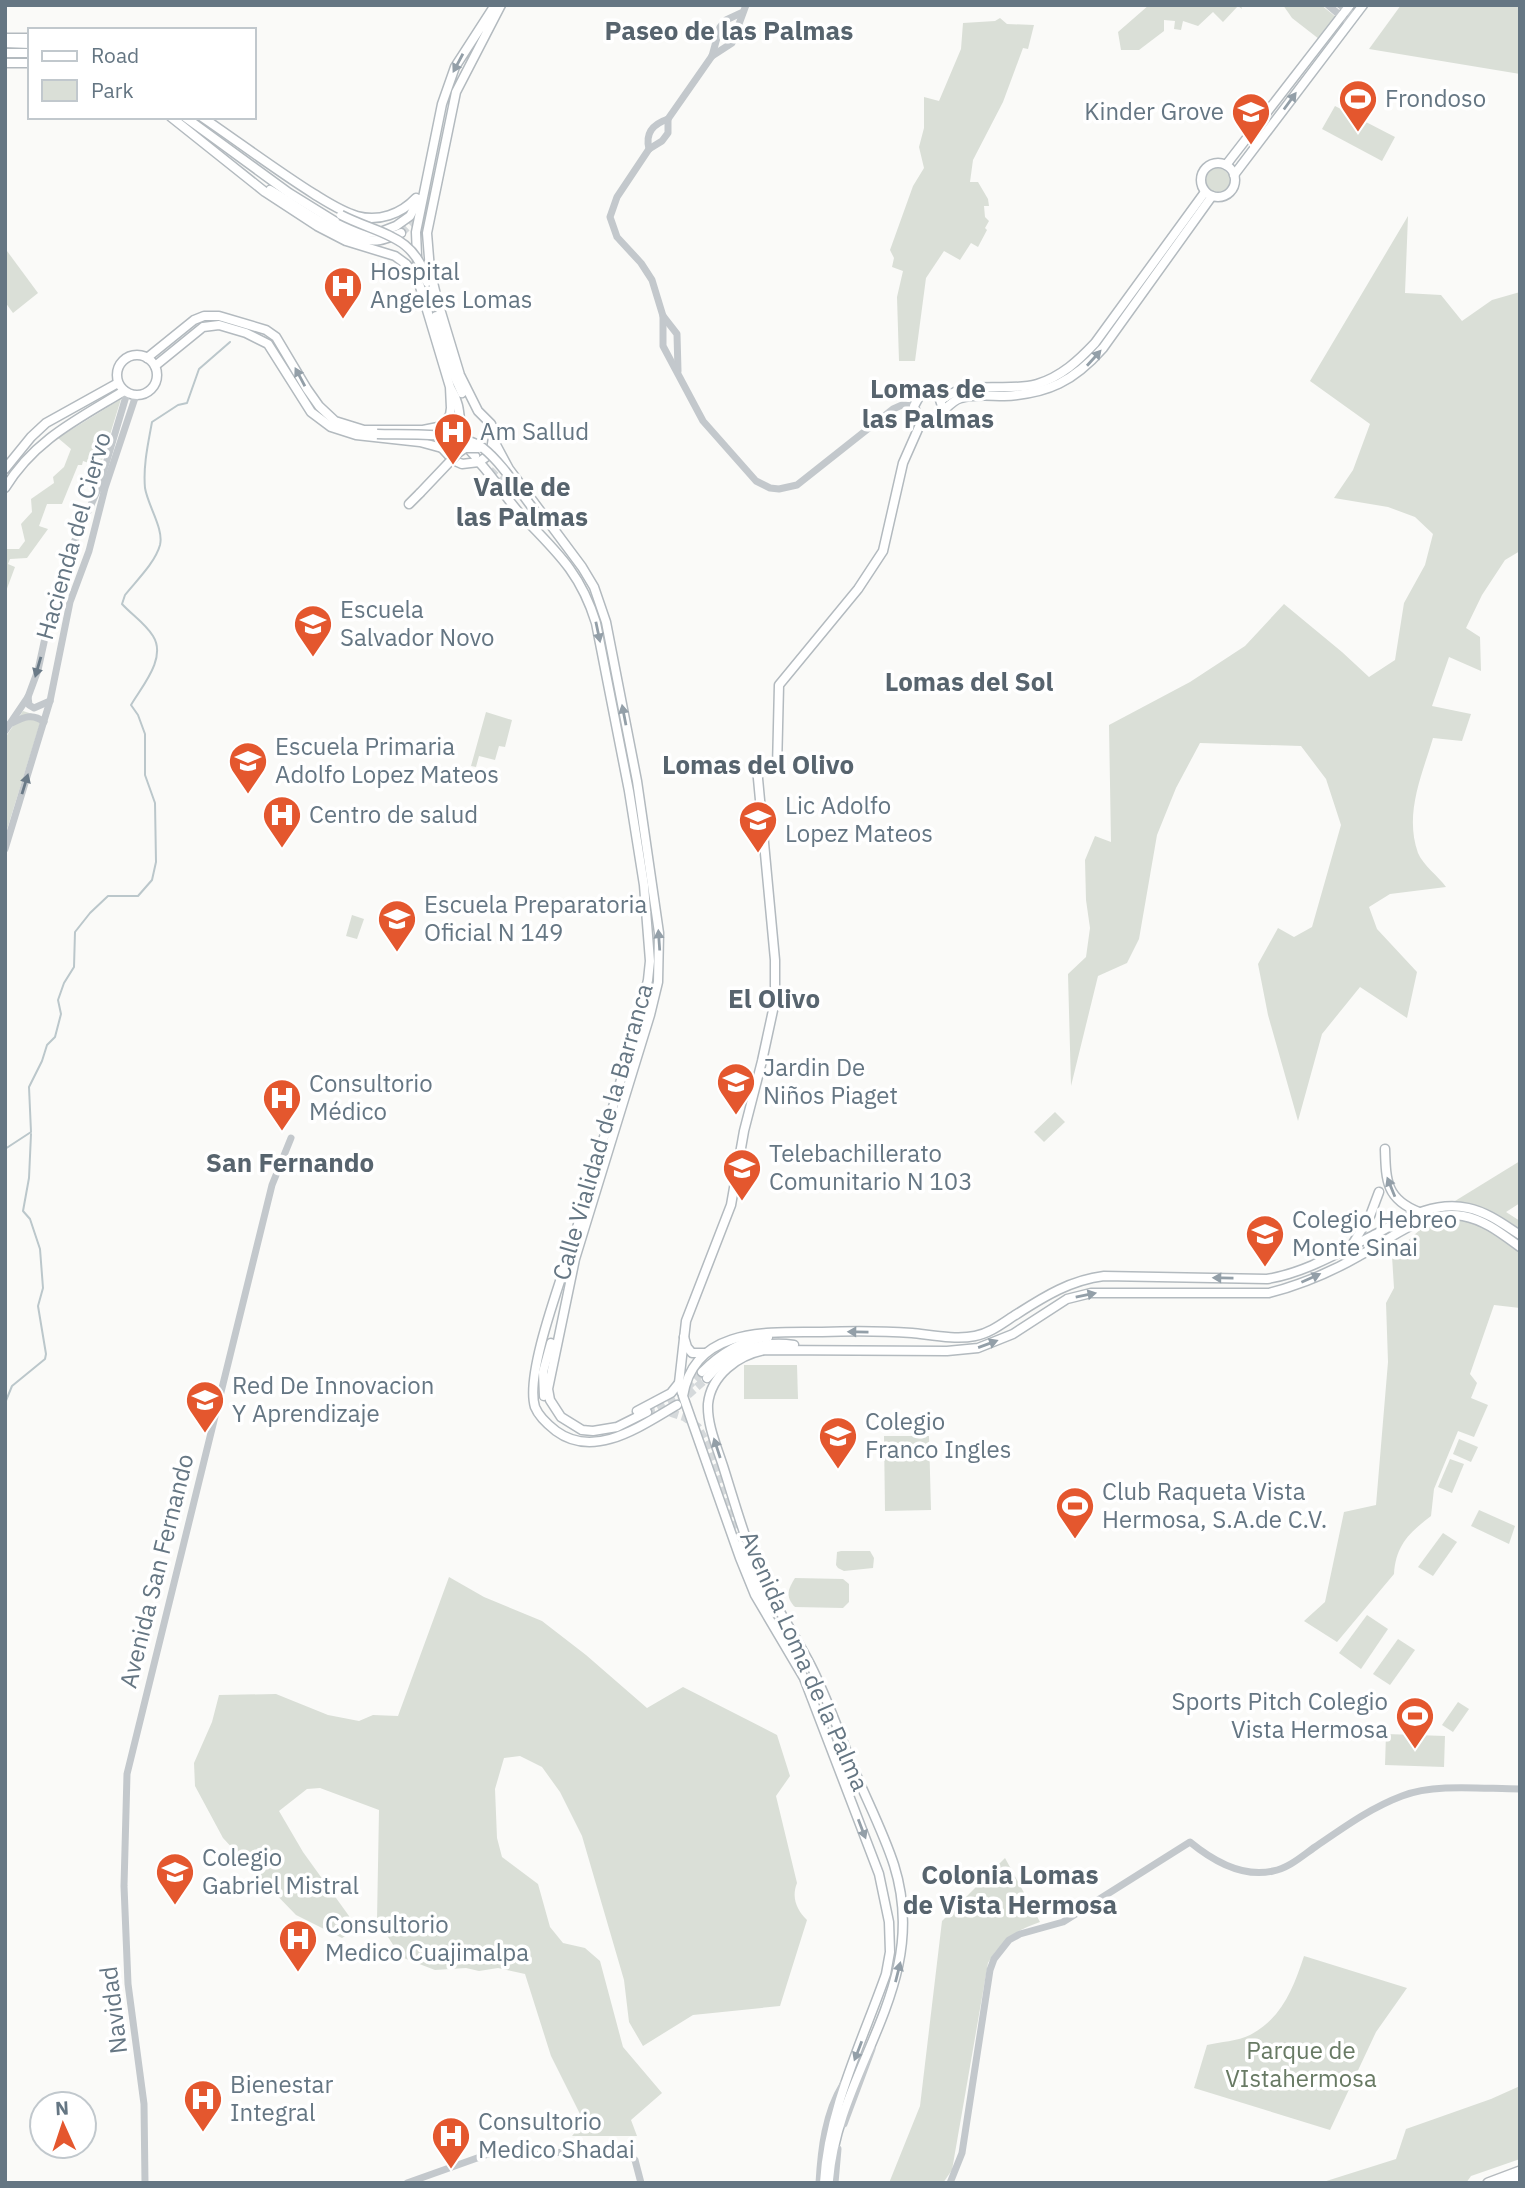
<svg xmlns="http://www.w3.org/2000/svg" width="1525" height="2188" viewBox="0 0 1525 2188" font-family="'IBM Plex Sans',sans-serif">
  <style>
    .green { fill: #dadfd7 }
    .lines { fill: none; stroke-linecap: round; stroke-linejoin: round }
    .stream { stroke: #bbc7cb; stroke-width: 2 }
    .secondary-tunnel { stroke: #d5d9db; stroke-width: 8; stroke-dasharray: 8 4; stroke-linecap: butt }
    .secondary-casing { stroke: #b3babf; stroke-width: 11 }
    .primary-casing { stroke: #b5babe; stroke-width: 12 }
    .tertiary { stroke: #c3c8cc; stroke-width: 7 }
    .secondary { stroke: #fff; stroke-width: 8 }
    .primary { stroke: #fff; stroke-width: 9 }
    .secondary-bridge-casing { stroke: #b3babf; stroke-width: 11; stroke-linecap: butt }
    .secondary-bridge { stroke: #fff; stroke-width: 8 }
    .oneway { fill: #939fa8 }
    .oneway2 { fill: #6a7a87 }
    .labels { text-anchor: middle; stroke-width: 7; stroke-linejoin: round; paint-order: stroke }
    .poi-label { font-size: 24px; fill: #657683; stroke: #fff; text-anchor: start }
    .street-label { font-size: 24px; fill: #657683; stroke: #fff }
    .park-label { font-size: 24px; fill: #687a64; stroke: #fff }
    .neighbourhood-label { font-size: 26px; font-weight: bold; fill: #57646e; stroke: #fff }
  </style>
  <rect width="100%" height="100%" fill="#fafaf8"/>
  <g class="green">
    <polygon points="1149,5 1241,5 1242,9 1238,6 1223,22 1213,12 1198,26 1183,21 1181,30 1174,29 1175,21 1164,20 1164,31 1139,50 1121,50 1118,32"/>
    <polygon points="1283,5 1321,5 1336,17 1319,39 1292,18"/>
    <polygon points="1401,5 1520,5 1520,74 1369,49"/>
    <polygon points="1000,18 1007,24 1034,25 1028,49 1023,48 1003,102 973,160 970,182 978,182 988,199 989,206 984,206 985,217 989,221 985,228 987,230 978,247 971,243 960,260 944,251 926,278 915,361 899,361 897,297 903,271 892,267 894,258 890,250 913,186 924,168 919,147 924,128 924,97 939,101 961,49 963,23 995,21"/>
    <polygon points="1335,106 1395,137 1382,161 1322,129"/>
    <circle cx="1217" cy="181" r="13"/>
    <path d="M1408,216L1405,293L1441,295L1462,321L1492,300L1520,292V551L1505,560L1482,595L1466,628L1480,637L1481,671L1449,657L1432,706L1471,714L1462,741L1433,738C1422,775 1404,814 1418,853C1423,865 1438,876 1446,887L1390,894L1369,907L1377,929L1417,972L1407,1018L1360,987L1322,1034L1298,1121L1268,1015L1258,964L1278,928L1294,937L1312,927L1341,825L1326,779L1301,746L1200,743L1176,788L1157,835L1139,939L1127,963L1098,976L1071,1086L1068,974L1086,957L1090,928L1086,900L1085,860L1095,836L1111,842L1109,725L1190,682L1245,646L1284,604L1342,652L1369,677L1395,660L1404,603L1425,565L1433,534L1415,517L1388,507L1334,498L1353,470L1370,424L1310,381Z"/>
    <polygon points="7,251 38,293 13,313 5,302 5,253"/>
    <polygon points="121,399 100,467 83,461 82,465 78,465 62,504 47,504 39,526 48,529 27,558 10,559 8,564 15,567 5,594 5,549 19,549 25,541 21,524 32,512 31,499 54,483 53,477 64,467 71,449 58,438"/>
    <polygon points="23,711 42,717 5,836 5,738"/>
    <polygon points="486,712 512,720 505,747 499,746 495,760 479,756 476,767 471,766"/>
    <polygon points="352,915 364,919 357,939 346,936"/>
    <polygon points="1055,1112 1065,1122 1044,1142 1034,1132"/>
    <path d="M1520,1161V1203L1506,1212L1520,1221V1308L1494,1305L1470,1374L1477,1383L1471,1398L1488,1405L1474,1437L1458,1431L1434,1489L1431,1516C1409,1533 1396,1545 1394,1574L1337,1642L1304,1621L1325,1602L1344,1512L1376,1505L1388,1362L1386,1303L1394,1288L1392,1256L1414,1235L1455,1201Z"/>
    <polygon points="744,1365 797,1365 798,1399 744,1399"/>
    <polygon points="884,1436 929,1436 931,1510 885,1511"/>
    <polygon points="1459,1439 1478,1447 1471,1462 1453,1454"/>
    <polygon points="1450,1459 1464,1464 1452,1493 1438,1487"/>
    <polygon points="1479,1510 1515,1526 1509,1544 1471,1526"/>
    <polygon points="1443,1533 1457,1542 1433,1576 1418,1567"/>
    <polygon points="841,1551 870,1551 874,1558 873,1568 844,1571 838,1568 836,1565 837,1552"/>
    <path d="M449,1577L484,1597L542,1621L586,1655L647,1708L683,1687L777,1735L790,1776L776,1796L797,1883C791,1898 797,1910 807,1920L780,2006L693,2015L643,2046L629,2022L624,1980L582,1836L560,1792L542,1767L520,1756L504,1758L495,1789L497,1838L502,1857L538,1884L550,1927L563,1943L585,1948L600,1961L623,2047L662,2093L631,2120L637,2136H572L584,2122L551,2056L525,1974L498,1968L479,1971L466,1968L435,1970L401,1957L377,1920L379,1810L320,1788L307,1789L279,1811L303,1852L349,1916L352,1932L342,1938L296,1915L263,1881L223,1838L195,1786L194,1763L212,1722L219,1695L276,1694L328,1715L359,1721L373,1715L398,1716Z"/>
    <path d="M795,1578L843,1579L849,1584V1602L843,1608L795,1607C785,1597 788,1589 795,1578Z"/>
    <polygon points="1367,1615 1388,1629 1361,1669 1339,1653"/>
    <polygon points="1398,1639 1415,1650 1390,1685 1373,1674"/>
    <polygon points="1458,1702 1469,1709 1453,1732 1442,1725"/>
    <polygon points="1386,1734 1445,1736 1444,1767 1385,1765"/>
    <path d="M1005,1858L1040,1922C1016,1930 1001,1941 988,1963L952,2170L943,2183H889L920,2106L942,1921Z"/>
    <path d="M1304,1956L1407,1988L1376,2032L1330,2130L1194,2088L1207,2045C1220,2042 1238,2041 1250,2035C1282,2018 1293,1989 1304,1956Z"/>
    <polygon points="1520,2086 1520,2159 1471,2176 1466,2183 1320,2183 1396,2159 1406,2129 1491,2099"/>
  </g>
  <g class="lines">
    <g class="stream">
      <path d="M5,1149L31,1132L29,1087L42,1061L47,1045L55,1037L61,1014L58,1000L64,983L74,967L75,932L90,913L108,896H138L152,880L156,862L155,803L145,775V734L138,715L131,705C142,686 167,658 153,636C145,623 132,615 122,604L125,595C136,581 155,563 160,545C164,529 148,506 145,488C143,466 148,444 152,422L178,405L187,403L199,369L230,342"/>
      <polyline points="5,1403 12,1386 45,1359 46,1354 38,1306 43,1288 40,1249 30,1219 23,1211 29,1178 31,1134"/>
    </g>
    <g class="secondary-tunnel">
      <polyline points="401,233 422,213 431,191"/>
      <polyline points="490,470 504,484"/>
      <polyline points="679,1403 707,1378"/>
      <polyline points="658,1409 677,1398 702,1372"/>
      <polyline points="647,1412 662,1410 684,1417 698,1427 707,1444 746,1551"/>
      <polyline points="773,1606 786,1631"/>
    </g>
    <g class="secondary-casing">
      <g id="secondary">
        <polyline points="495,5 455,67 442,104 416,232 418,280 450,387 451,408 450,415 443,426 441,437 442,448 453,460 462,464 479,462 486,457 491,450 494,432 491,424 478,411 460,375 437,299 430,270 427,233 456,92 501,5"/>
        <polyline points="5,38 30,38"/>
        <polyline points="5,43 30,44"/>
        <polyline points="5,53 30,53"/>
        <polyline points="5,63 30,63"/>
        <polyline points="171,117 265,192 317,226 346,241 395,256 406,264 417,278"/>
        <polyline points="185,117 289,193 339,224 360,232 378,233 396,226 410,216 419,199"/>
        <path d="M202,117C240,143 276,170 314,194C327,202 342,212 357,216C379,222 401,214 416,198"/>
        <circle cx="1218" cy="180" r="17"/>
        <polyline points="1226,165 1350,5"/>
        <polyline points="1234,175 1363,5"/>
        <path d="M270,190C298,206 348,246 380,240C387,239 395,235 401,233"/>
        <polyline points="436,316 452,371 462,393"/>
        <circle cx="137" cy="375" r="20"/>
        <polyline points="147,358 194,320 204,316 219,316 266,330 276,337 307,389 319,406 335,421 364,430 423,430 443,426"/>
        <polyline points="155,366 203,327 219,325 246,333 268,344 311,412 331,427 356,435 420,442 442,448"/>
        <path d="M451,389C467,414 452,434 475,456"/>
        <path d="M941,400C969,378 1005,393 1037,384C1061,377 1079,360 1095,343L1205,192"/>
        <path d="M943,409L939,397L932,393L920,395L914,406L917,417C937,431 944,402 961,398C974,394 990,396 1004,396C1048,394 1074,381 1103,348L1212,196"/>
        <polyline points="494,441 509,469 582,567 594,587 606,622 637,781 659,933 658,982 650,1015 575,1259 548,1389 550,1400 561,1417 582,1430 593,1431 617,1427 647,1412"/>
        <path d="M479,462C495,479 507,500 523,517C558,553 581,574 596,623L629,791L644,885L650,961L648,980L640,1014C618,1092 594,1170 571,1248C560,1283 525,1375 535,1407C539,1417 547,1424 556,1431C595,1460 642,1425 677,1405"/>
        <polyline points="5,469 31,437 46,423 118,383"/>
        <path d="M5,488C34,440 78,419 124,391"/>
        <polyline points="409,504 420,493"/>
        <path d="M1385,1149C1386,1181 1386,1199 1419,1212"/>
        <polyline points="1352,1245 1370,1216 1379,1192"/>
        <polyline points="684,1337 687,1347 692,1353 705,1353"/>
        <path d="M702,1372C720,1354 742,1340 768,1337"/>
        <path d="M707,1378C730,1352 759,1340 794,1345"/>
        <polyline points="682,1393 679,1383 686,1321 731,1205 744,1131 762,1061 775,1001 775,960 757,768 777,769 779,685 858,589 883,551 903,463 922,420"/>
        <polyline points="544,1396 543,1372 551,1343"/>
        <polyline points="637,1411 671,1393 679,1383"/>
        <polyline points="740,1545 769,1610"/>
        <path d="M829,2180C838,2067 932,1985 894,1865C883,1831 866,1799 853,1767C839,1733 827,1697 810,1664C797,1639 781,1615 768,1590C748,1552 736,1507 723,1466C717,1447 707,1425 708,1404C711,1375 738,1355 765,1350L947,1351L978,1348L1013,1334L1067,1299L1091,1293H1269C1300,1285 1331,1272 1359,1256C1391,1239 1424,1209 1463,1216C1485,1220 1502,1234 1520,1247"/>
        <path d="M824,2183C828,2110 862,2042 886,1974L890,1952L889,1922L879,1874L804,1678L755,1595L740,1558L683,1396C694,1327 768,1332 822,1332C852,1331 882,1331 912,1333C931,1335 956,1340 975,1336C991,1333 1004,1322 1017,1314C1045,1296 1071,1280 1104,1276L1267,1279C1304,1273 1338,1253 1372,1236C1401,1221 1432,1200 1468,1208C1487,1212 1503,1224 1520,1235"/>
      </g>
    </g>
    <g class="primary-casing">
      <g id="primary">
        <polyline points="1488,2183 1520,2171"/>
        <polyline points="1506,2183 1520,2178"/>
      </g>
    </g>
    <g class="tertiary">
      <polyline points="1328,5 1342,17"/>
      <polyline points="1340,5 1351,13 1351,18 1347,22"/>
      <polyline points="712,56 732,43 746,5"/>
      <polyline points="668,119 668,133 662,141 649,149 617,197 610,217 617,237 641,263 652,280 663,316 677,334 678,371"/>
      <path d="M649,149C645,133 653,124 668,119L712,56L720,27L726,20L741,13"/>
      <polyline points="663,316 663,346 703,421 756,481 770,488 779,489 797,485 893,409 902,405 914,406"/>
      <polyline points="28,697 29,705 34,708 50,701"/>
      <path d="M10,724C22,718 32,712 44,722"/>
      <polyline points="5,731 28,697 38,670 53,601 71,549 99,487 127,393"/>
      <polyline points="5,849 50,701 70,602 89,551 105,488 136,395"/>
      <polyline points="844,2124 872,2049"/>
      <polyline points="145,2183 144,2104 128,1984 124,1886 127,1774 272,1185 291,1138"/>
      <polyline points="407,2183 494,2152 626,2153 635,2160 641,2183"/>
      <path d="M819,2183C821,2149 825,2113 843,2084"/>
      <polyline points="835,2183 838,2149"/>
      <path d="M950,2183L962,2153L990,1970L994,1959L1009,1940L1020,1934L1063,1922L1190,1842C1213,1861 1242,1878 1273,1871C1289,1868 1302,1856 1315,1847C1343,1828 1370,1808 1402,1796C1435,1783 1484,1789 1520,1789"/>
    </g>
    <use href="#secondary" class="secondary"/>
    <use href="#primary" class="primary"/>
    <g class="secondary-bridge-casing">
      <g id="secondary-bridge">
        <path d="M341,215C380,235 415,234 427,282"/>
        <path d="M377,434C406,435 460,431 483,448C503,464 519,491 535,511"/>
        <polyline points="420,493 458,453 465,448 479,448"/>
      </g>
    </g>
    <use href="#secondary-bridge" class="secondary-bridge"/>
  </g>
  <defs><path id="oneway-solid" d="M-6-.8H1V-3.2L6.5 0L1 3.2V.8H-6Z" transform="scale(1.75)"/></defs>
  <g class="oneway">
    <use href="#oneway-solid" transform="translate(458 63) rotate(118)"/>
    <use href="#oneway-solid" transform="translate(1290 101) rotate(-54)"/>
    <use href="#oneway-solid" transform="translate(1094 358) rotate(-48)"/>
    <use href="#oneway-solid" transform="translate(300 377) rotate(-118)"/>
    <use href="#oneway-solid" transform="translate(598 632) rotate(78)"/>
    <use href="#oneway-solid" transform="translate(624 715) rotate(-101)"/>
    <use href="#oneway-solid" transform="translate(659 940) rotate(-94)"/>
    <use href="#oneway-solid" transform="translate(1391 1187) rotate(-112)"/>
    <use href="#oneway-solid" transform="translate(1223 1278) rotate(-179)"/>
    <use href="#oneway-solid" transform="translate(1311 1278) rotate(-24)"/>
    <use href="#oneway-solid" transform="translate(1086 1295) rotate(-11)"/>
    <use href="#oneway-solid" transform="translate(858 1332) rotate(-179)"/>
    <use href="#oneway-solid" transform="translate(988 1344) rotate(-20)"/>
    <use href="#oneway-solid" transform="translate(717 1448) rotate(-108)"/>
    <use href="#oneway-solid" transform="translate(862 1829) rotate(69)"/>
    <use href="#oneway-solid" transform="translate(898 1972) rotate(-76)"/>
    <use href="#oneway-solid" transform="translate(858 2051) rotate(111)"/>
  </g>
  <g class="oneway2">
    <use href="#oneway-solid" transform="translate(38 667) rotate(106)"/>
    <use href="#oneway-solid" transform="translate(25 784) rotate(-73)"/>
  </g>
  <defs>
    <g id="stadium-pin" transform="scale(2.0125)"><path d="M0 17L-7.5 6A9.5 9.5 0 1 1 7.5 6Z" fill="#e4572e" stroke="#fff"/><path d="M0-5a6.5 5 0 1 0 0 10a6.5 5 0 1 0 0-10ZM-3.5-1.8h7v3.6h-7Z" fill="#fff"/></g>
    <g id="school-pin" transform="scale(2.0125)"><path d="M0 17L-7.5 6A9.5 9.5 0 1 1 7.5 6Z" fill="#e4572e" stroke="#fff"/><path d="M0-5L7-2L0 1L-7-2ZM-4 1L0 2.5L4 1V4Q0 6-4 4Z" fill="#fff"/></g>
    <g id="hospital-pin" transform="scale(2.0125)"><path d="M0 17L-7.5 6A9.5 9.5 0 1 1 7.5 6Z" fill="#e4572e" stroke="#fff"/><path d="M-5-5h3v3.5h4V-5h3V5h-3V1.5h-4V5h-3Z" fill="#fff"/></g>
    <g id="university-pin" transform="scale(2.0125)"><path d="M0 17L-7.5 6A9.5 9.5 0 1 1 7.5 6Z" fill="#e4572e" stroke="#fff"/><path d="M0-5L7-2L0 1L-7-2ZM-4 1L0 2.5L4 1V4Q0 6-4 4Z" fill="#fff"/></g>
  </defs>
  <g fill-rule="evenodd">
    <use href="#stadium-pin" x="1358" y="99"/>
    <use href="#school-pin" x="1251" y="112"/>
    <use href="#hospital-pin" x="343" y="286"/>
    <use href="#hospital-pin" x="453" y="432"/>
    <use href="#school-pin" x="313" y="624"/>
    <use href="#school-pin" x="248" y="761"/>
    <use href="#hospital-pin" x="282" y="815"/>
    <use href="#school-pin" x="758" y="820"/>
    <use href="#school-pin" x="397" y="919"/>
    <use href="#school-pin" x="736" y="1082"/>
    <use href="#hospital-pin" x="282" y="1098"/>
    <use href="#school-pin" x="742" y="1168"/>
    <use href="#school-pin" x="1265" y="1234"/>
    <use href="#university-pin" x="205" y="1400"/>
    <use href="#school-pin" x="838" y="1436"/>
    <use href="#stadium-pin" x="1075" y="1506"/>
    <use href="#stadium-pin" x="1415" y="1716"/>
    <use href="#school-pin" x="175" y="1872"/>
    <use href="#hospital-pin" x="298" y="1939"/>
    <use href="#hospital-pin" x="203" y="2099"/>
    <use href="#hospital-pin" x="451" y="2136"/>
  </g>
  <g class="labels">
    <g class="poi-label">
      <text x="1385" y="107">Frondoso</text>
      <text x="1224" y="120" text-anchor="end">Kinder Grove</text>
      <text x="370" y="280">Hospital<tspan x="370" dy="28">Angeles Lomas</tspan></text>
      <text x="480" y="440">Am Sallud</text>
      <text x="340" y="618">Escuela<tspan x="340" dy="28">Salvador Novo</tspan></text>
      <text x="275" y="755">Escuela Primaria<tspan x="275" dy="28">Adolfo Lopez Mateos</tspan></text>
      <text x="785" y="814">Lic Adolfo<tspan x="785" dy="28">Lopez Mateos</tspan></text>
      <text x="309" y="823">Centro de salud</text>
      <text x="424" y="913">Escuela Preparatoria<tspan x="424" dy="28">Oficial N 149</tspan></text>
      <text x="763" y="1076">Jardin De<tspan x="763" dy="28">Niños Piaget</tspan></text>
      <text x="309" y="1092">Consultorio<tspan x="309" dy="28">Médico</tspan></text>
      <text x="769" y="1162">Telebachillerato<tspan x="769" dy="28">Comunitario N 103</tspan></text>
      <text x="1292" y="1228">Colegio Hebreo<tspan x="1292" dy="28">Monte Sinai</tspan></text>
      <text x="232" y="1394">Red De Innovacion<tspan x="232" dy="28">Y Aprendizaje</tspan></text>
      <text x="865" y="1430">Colegio<tspan x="865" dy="28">Franco Ingles</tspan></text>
      <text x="1102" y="1500">Club Raqueta Vista<tspan x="1102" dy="28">Hermosa, S.A.de C.V.</tspan></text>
      <text x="1388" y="1710" text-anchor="end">Sports Pitch Colegio<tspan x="1388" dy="28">Vista Hermosa</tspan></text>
      <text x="202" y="1866">Colegio<tspan x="202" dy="28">Gabriel Mistral</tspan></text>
      <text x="325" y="1933">Consultorio<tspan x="325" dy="28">Medico Cuajimalpa</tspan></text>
      <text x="230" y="2093">Bienestar<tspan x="230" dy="28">Integral</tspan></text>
      <text x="478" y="2130">Consultorio<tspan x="478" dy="28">Medico Shadai</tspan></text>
    </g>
    <g class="street-label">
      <text transform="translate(74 536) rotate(-74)" y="8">Hacienda del Ciervo</text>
      <text transform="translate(603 1132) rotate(-74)" y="8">Calle Vialidad de la Barranca</text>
      <text transform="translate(157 1571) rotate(-76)" y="8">Avenida San Fernando</text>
      <text transform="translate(804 1661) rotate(66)" y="8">Avenida Loma de la Palma</text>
      <text transform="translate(114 2010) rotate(-97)" y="8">Navidad</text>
    </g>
    <g class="park-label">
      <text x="1301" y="2059">Parque de<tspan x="1301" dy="28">VIstahermosa</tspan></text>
    </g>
    <g class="neighbourhood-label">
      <text x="729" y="40">Paseo de las Palmas</text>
      <text x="928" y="398">Lomas de<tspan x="928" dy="30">las Palmas</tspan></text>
      <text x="522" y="496">Valle de<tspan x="522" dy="30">las Palmas</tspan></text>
      <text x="969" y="691">Lomas del Sol</text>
      <text x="758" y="774">Lomas del Olivo</text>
      <text x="774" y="1008">El Olivo</text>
      <text x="290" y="1172">San Fernando</text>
      <text x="1010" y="1884">Colonia Lomas<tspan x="1010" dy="30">de Vista Hermosa</tspan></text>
    </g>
  </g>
  <rect width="1525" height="2188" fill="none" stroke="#657683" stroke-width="14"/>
  <rect x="28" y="28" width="228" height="91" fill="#ffffff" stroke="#c1c8cd" stroke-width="2"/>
  <rect x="42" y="51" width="35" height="10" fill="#ffffff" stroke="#c1c8cd" stroke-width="2"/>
  <text x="91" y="63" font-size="21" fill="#657683">Road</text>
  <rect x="42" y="80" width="35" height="21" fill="#dadfd7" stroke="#c1c8cd" stroke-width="2"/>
  <text x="91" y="98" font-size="21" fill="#657683">Park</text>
  <g transform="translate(63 2125) rotate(357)"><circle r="33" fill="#ffffff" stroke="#c1c8cd" stroke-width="2"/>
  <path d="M0-5L12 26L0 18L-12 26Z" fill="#e4572e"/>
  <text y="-10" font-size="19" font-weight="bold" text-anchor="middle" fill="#657683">N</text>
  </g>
</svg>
